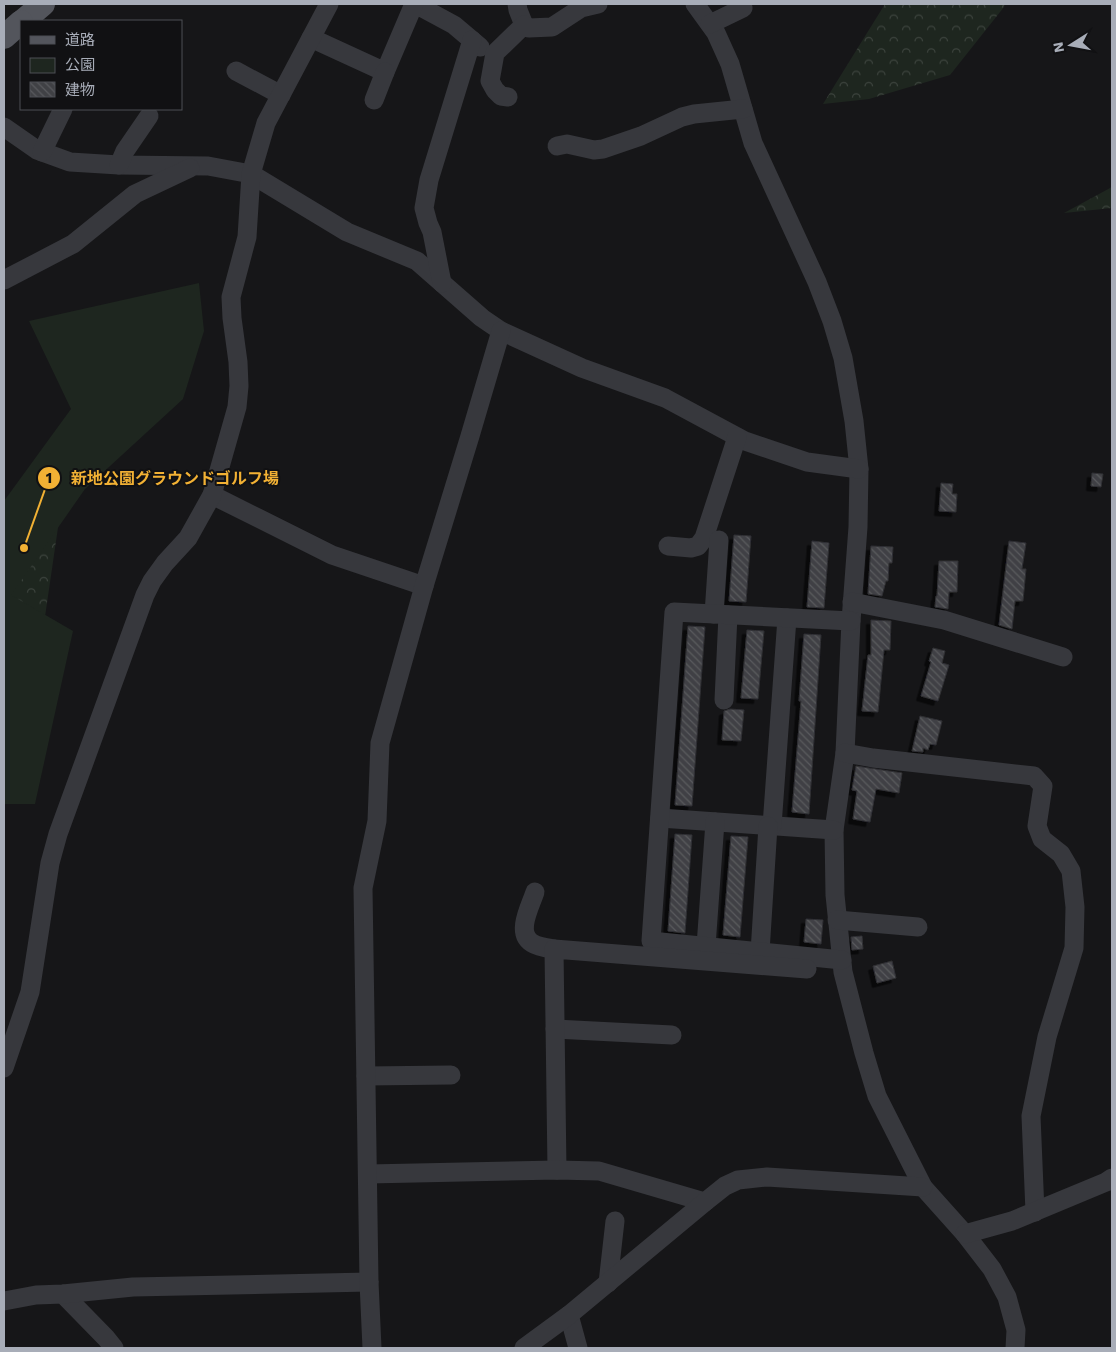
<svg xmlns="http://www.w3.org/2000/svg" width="1116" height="1352" viewBox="0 0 1116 1352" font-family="'Work Sans','Noto Sans JP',sans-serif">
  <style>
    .forest { fill: url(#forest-crowns) }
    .park { fill: #1e261f }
    .building { fill: url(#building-back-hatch); stroke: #303034; filter: url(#shadow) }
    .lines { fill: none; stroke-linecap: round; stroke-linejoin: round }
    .minor { stroke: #37383d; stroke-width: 19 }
    .major { stroke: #53555c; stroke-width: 24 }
    .leader { fill: none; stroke: #f2b134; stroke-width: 2 }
    .callout-dot { fill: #f2b134; stroke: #111113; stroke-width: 2 }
    .mark-label { font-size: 15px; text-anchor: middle; font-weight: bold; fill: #111 }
    .callout-label { font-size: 16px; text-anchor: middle; font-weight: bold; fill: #f2b134; stroke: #111113; stroke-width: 4; stroke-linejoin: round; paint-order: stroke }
  </style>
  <defs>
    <pattern id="forest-crowns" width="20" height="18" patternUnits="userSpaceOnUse" patternTransform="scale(1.25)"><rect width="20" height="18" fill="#1e261f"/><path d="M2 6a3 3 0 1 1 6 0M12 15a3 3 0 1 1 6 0" fill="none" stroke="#3c433d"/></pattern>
    <pattern id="building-back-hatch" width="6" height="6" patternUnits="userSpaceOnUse" patternTransform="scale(1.25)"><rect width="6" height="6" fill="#404145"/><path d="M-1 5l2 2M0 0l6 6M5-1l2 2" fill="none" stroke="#595a5e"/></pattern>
    <filter id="shadow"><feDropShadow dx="-4.5" dy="4.5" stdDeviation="0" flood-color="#0009"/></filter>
  </defs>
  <rect width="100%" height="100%" fill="#161618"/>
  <g class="forest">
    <polygon points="885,4 1005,4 1004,7 950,75 869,99 823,104"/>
    <polygon points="1112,187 1112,208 1064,213"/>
    <polygon points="63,493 42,637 28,789 4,805 4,558"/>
  </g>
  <polygon class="park" points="199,283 204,331 183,399 85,489 11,595 73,631 35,804 4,804 4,501 71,409 29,321"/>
  <g class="building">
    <polygon points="1092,473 1103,474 1101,487 1091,486"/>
    <polygon points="941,483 953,484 952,494 957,494 956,512 939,511"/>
    <polygon points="734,535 751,536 746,602 729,601"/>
    <polygon points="812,541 829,543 824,608 807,607"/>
    <polygon points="1009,541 1026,543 1022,569 1026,569 1023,601 1015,601 1012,629 999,625"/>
    <polygon points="871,546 893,547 892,563 889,563 888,581 886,581 882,596 868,594"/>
    <polygon points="939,561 958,561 957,592 949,592 948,609 935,607 936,596 937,596"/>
    <polygon points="871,620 891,621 890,650 884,650 878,712 862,711 868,655 871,655"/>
    <polygon points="688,626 705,627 692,806 675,805"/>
    <polygon points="747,630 764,631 758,699 741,698"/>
    <polygon points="804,634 821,635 809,814 792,812 801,701 799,701"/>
    <polygon points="933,648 945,651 942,663 949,665 938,701 921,696 931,662 929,661"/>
    <polygon points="730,709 744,710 741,741 722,740 724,711"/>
    <polygon points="920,716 942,721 936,745 930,744 928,750 923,748 923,752 912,751"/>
    <polygon points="856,766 902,773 899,793 876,789 870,822 853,819 857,791 852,790"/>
    <polygon points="675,834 692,835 685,933 668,931"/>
    <polygon points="731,836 748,837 740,937 723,935"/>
    <polygon points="806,919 823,920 821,944 804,942"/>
    <polygon points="862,936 863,949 852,950 851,937"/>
    <polygon points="892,961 896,978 877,983 873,966"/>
  </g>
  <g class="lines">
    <g class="minor">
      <polyline points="415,4 454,25 480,47"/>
      <polyline points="517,4 518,10 524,25"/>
      <polyline points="695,4 716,33 730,64 753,143 817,282 832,321 843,358 854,421 859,469 858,527 851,621 845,753 834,830 835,895 843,972 864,1053 877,1096 923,1187 965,1234 992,1269 1007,1297 1016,1330 1015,1348"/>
      <polyline points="710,24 743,8"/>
      <polyline points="311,38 385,72 414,4"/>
      <polyline points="236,71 281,95"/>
      <polyline points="508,97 501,96 495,90 490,81 495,53 524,25 529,28 552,27 581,8 598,4"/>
      <polyline points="374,100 385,72"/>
      <polyline points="4,127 37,150 70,162 119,165 208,166 251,174 347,232 417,261 482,318 501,331 582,368 665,398 745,441 807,462 859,469"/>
      <polyline points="557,146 567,144 594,150 603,149 641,136 682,117 694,114 743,109"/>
      <polyline points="42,152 63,109"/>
      <polyline points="119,165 125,151 149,116"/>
      <polyline points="4,280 73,244 135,194 190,168"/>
      <polyline points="442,283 432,232 428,223 424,208 429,180 472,40"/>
      <polyline points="212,495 332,555 424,586"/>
      <polyline points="668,546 691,548 698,546 704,538 737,437"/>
      <polyline points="852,602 944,620 1063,657"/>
      <polyline points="714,614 719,540"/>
      <polyline points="724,700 728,615"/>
      <polyline points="845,753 873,758 1034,776 1043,786 1037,826 1042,839 1061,854 1071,871 1075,907 1074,948 1047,1037 1031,1116 1035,1212"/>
      <polyline points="660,818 834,830"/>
      <polyline points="772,826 787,618"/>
      <path d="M535,892C531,905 515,933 532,943C538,947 547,948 554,949"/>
      <polyline points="837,920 918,927"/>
      <polyline points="706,946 715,822"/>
      <polyline points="760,952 768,826"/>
      <polyline points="842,960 651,941 674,612 851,621"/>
      <polyline points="555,1029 672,1035"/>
      <polyline points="4,1068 30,992 50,863 58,834 145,595 152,581 165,563 188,538 212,495 237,407 239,386 238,362 232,318 231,297 247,237 251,174 266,123 329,4"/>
      <polyline points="366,1076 451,1075"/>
      <polyline points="557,1170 554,949 807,969"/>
      <polyline points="368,1174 557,1170 599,1171 705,1202"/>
      <polyline points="965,1234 1012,1221 1106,1182 1112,1178"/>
      <polyline points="608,1283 615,1221"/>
      <polyline points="63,1294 106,1338 114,1348"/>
      <polyline points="4,1301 36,1295 63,1294 133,1287 369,1282"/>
      <polyline points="569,1315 578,1348"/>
      <polyline points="372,1348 369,1282 363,888 377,821 380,743 424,586 470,436 501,331"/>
      <polyline points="524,1348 569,1315 705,1202 725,1186 738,1180 767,1177 923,1187"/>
    </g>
    <g class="major">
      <polyline points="23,21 43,4"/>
      <polyline points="4,37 21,22"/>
    </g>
  </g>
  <path class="leader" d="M24 548L49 478"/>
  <g class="callout-dot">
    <circle cx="24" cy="548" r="5"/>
    <circle cx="49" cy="478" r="12"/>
  </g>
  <g class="mark-label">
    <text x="49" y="483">1</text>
  </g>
  <g class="callout-label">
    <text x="175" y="484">新地公園グラウンドゴルフ場</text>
  </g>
  <rect width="1116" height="1352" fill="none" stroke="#a8adb8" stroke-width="10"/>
  <rect x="20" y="20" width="162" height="90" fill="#111113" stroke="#4d4f55"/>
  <rect x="30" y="36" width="25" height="8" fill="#53555c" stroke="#4d4f55"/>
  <text x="65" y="45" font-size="15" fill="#a8adb8">道路</text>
  <rect x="30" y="58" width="25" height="15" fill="#1e261f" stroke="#4d4f55"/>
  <text x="65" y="70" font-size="15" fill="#a8adb8">公園</text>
  <rect x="30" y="82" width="25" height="15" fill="url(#building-back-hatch)" stroke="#4d4f55"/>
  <text x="65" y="95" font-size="15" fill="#a8adb8">建物</text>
  <g transform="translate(1071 45) rotate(259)" stroke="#111113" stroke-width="4" paint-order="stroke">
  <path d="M0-4L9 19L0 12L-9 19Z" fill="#a8adb8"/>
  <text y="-8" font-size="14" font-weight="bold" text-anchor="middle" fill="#a8adb8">N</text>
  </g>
</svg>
